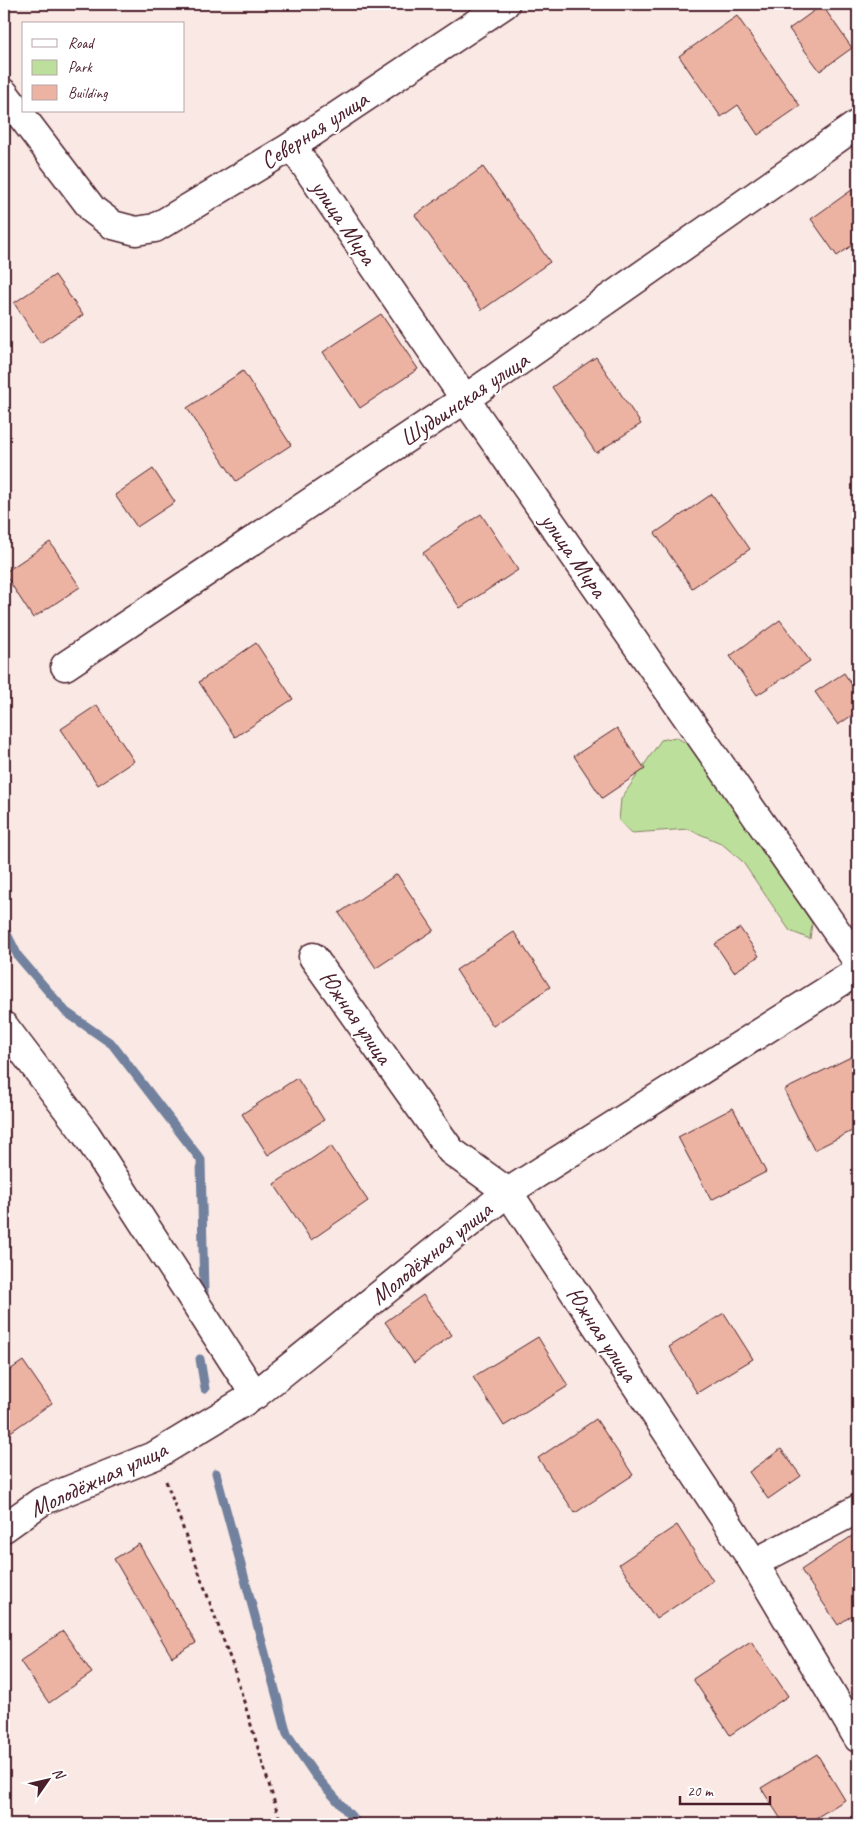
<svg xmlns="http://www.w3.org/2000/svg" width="862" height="1828" viewBox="0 0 862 1828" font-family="Caveat,sans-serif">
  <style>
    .green { fill: #bce09b; stroke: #838063 }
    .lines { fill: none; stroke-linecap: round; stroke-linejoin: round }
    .stream { stroke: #72819e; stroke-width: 9 }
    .building { fill: #ecb3a3; stroke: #4a1f2b }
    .street-casing { stroke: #4a1f2b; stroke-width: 31 }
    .path { stroke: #4a1f2b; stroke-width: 3; stroke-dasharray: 4 4; stroke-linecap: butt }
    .street { stroke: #fff; stroke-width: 28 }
    .labels { text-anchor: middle; stroke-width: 4; stroke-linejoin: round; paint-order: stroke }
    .street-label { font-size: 24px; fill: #4a1f2b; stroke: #fff }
  </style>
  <rect width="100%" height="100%" fill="#f9e8e3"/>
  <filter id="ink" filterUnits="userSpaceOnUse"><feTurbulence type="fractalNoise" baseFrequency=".02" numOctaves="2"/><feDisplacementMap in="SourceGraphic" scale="10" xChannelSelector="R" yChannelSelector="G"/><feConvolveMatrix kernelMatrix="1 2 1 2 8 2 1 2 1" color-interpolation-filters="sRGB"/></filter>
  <g filter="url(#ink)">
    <polygon class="green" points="676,737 697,750 812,923 810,939 790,931 742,861 721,843 688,829 632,833 619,821 621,799 661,740"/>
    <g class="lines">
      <g class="stream">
        <polyline points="4,928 18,956 66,1012 112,1044 201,1160 204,1294"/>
        <polyline points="200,1359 205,1389"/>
        <polyline points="216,1473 287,1734 315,1775 358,1824"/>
      </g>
    </g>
    <g class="building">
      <polygon points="849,4 858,4 858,17"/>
      <polygon points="822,5 852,48 820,71 789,29"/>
      <polygon points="737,16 800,106 758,135 738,105 721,117 679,56"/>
      <polygon points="483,167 550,262 482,310 415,215"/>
      <polygon points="856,187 858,190 858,241 837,256 811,219"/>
      <polygon points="55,275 83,315 40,343 14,303"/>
      <polygon points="381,314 418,369 360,408 323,352"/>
      <polygon points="596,357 641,424 596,453 552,387"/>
      <polygon points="243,371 291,445 236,481 187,408"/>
      <polygon points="153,469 175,502 137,527 115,495"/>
      <polygon points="712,494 750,549 692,588 655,533"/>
      <polygon points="481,514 518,570 460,608 423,553"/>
      <polygon points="50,542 80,587 33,618 4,573"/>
      <polygon points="780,620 810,661 757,695 730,656"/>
      <polygon points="256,643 293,699 235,737 199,682"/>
      <polygon points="844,673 858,694 858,711 838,725 815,692"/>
      <polygon points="97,705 134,761 98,785 61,729"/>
      <polygon points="617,728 645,769 602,798 574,756"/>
      <polygon points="397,874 434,930 376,968 339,913"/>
      <polygon points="740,928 759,956 734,972 715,944"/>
      <polygon points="514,932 550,987 493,1026 456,970"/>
      <polygon points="857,1054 858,1057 858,1128 814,1150 784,1090"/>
      <polygon points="297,1078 324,1120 268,1155 242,1114"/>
      <polygon points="733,1108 766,1172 711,1200 678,1137"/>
      <polygon points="331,1146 368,1201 311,1240 274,1184"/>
      <polygon points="423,1295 452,1335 414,1363 385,1322"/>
      <polygon points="724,1313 753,1359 697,1393 669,1347"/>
      <polygon points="538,1337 568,1386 504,1426 473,1377"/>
      <polygon points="23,1361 52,1403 9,1433 4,1425 4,1374"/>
      <polygon points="596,1419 633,1475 575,1513 538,1458"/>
      <polygon points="781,1449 801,1476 768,1499 749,1472"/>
      <polygon points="677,1525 713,1581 656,1619 619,1564"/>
      <polygon points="858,1532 858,1611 838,1625 801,1570"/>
      <polygon points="139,1544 196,1643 172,1657 114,1559"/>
      <polygon points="63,1631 92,1673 49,1703 20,1661"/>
      <polygon points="751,1641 788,1696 730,1735 693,1679"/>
      <polygon points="817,1754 845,1800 806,1824 784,1824 761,1788"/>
    </g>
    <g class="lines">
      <g class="street-casing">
        <g id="street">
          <polyline points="4,93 93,210 113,225 136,231 155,228 292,146 505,4"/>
          <polyline points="292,146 465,399 858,962"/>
          <polyline points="65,666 465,399 858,124"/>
          <polyline points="313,957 451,1151 508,1192 754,1563 858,1738"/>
          <polyline points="4,1026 86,1134 255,1395"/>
          <polyline points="4,1528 42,1501 156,1455 255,1395 508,1192 858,971"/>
          <polyline points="754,1563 858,1509"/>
        </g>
      </g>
      <polyline class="path" points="166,1481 235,1672 281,1824"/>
      <use href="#street" class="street"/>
    </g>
  </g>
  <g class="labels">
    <g class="street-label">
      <text transform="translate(314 130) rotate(-33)" y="8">Северная улица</text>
      <text transform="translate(344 222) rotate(56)" y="8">улица Мира</text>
      <text transform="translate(464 399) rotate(-34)" y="8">Шудьинская улица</text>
      <text transform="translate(574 555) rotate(55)" y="8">улица Мира</text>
      <text transform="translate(356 1017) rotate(55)" y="8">Южная улица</text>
      <text transform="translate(431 1253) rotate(-39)" y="8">Молодёжная улица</text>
      <text transform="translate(602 1334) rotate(56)" y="8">Южная улица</text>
      <text transform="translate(98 1479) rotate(-25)" y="8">Молодёжная улица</text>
    </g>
  </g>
  <rect width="862" height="1828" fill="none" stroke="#fff" stroke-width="20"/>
  <rect x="10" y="10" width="842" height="1808" fill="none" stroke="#4a1f2b" stroke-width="2" filter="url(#ink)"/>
  <rect x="22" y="22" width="162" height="90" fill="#ffffff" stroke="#b7a5aa"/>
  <rect x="32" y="39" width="25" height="8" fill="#ffffff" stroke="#b7a5aa"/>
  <text x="68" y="48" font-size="15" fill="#4a1f2b">Road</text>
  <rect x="32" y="60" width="25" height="15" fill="#bce09b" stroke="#b7a5aa"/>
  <text x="68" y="72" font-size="15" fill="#4a1f2b">Park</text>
  <rect x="32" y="85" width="25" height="15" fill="#ecb3a3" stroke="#b7a5aa"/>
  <text x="68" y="98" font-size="15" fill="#4a1f2b">Building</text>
  <g transform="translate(48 1780) rotate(56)" stroke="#ffffff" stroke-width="4" paint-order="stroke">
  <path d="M0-4L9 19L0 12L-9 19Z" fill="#4a1f2b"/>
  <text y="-8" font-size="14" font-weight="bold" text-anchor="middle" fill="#4a1f2b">N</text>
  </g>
  <path d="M680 1796v8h90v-8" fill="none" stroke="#4a1f2b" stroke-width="2.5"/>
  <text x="687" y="1796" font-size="15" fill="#4a1f2b" stroke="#ffffff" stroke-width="4" paint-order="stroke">20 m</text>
</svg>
